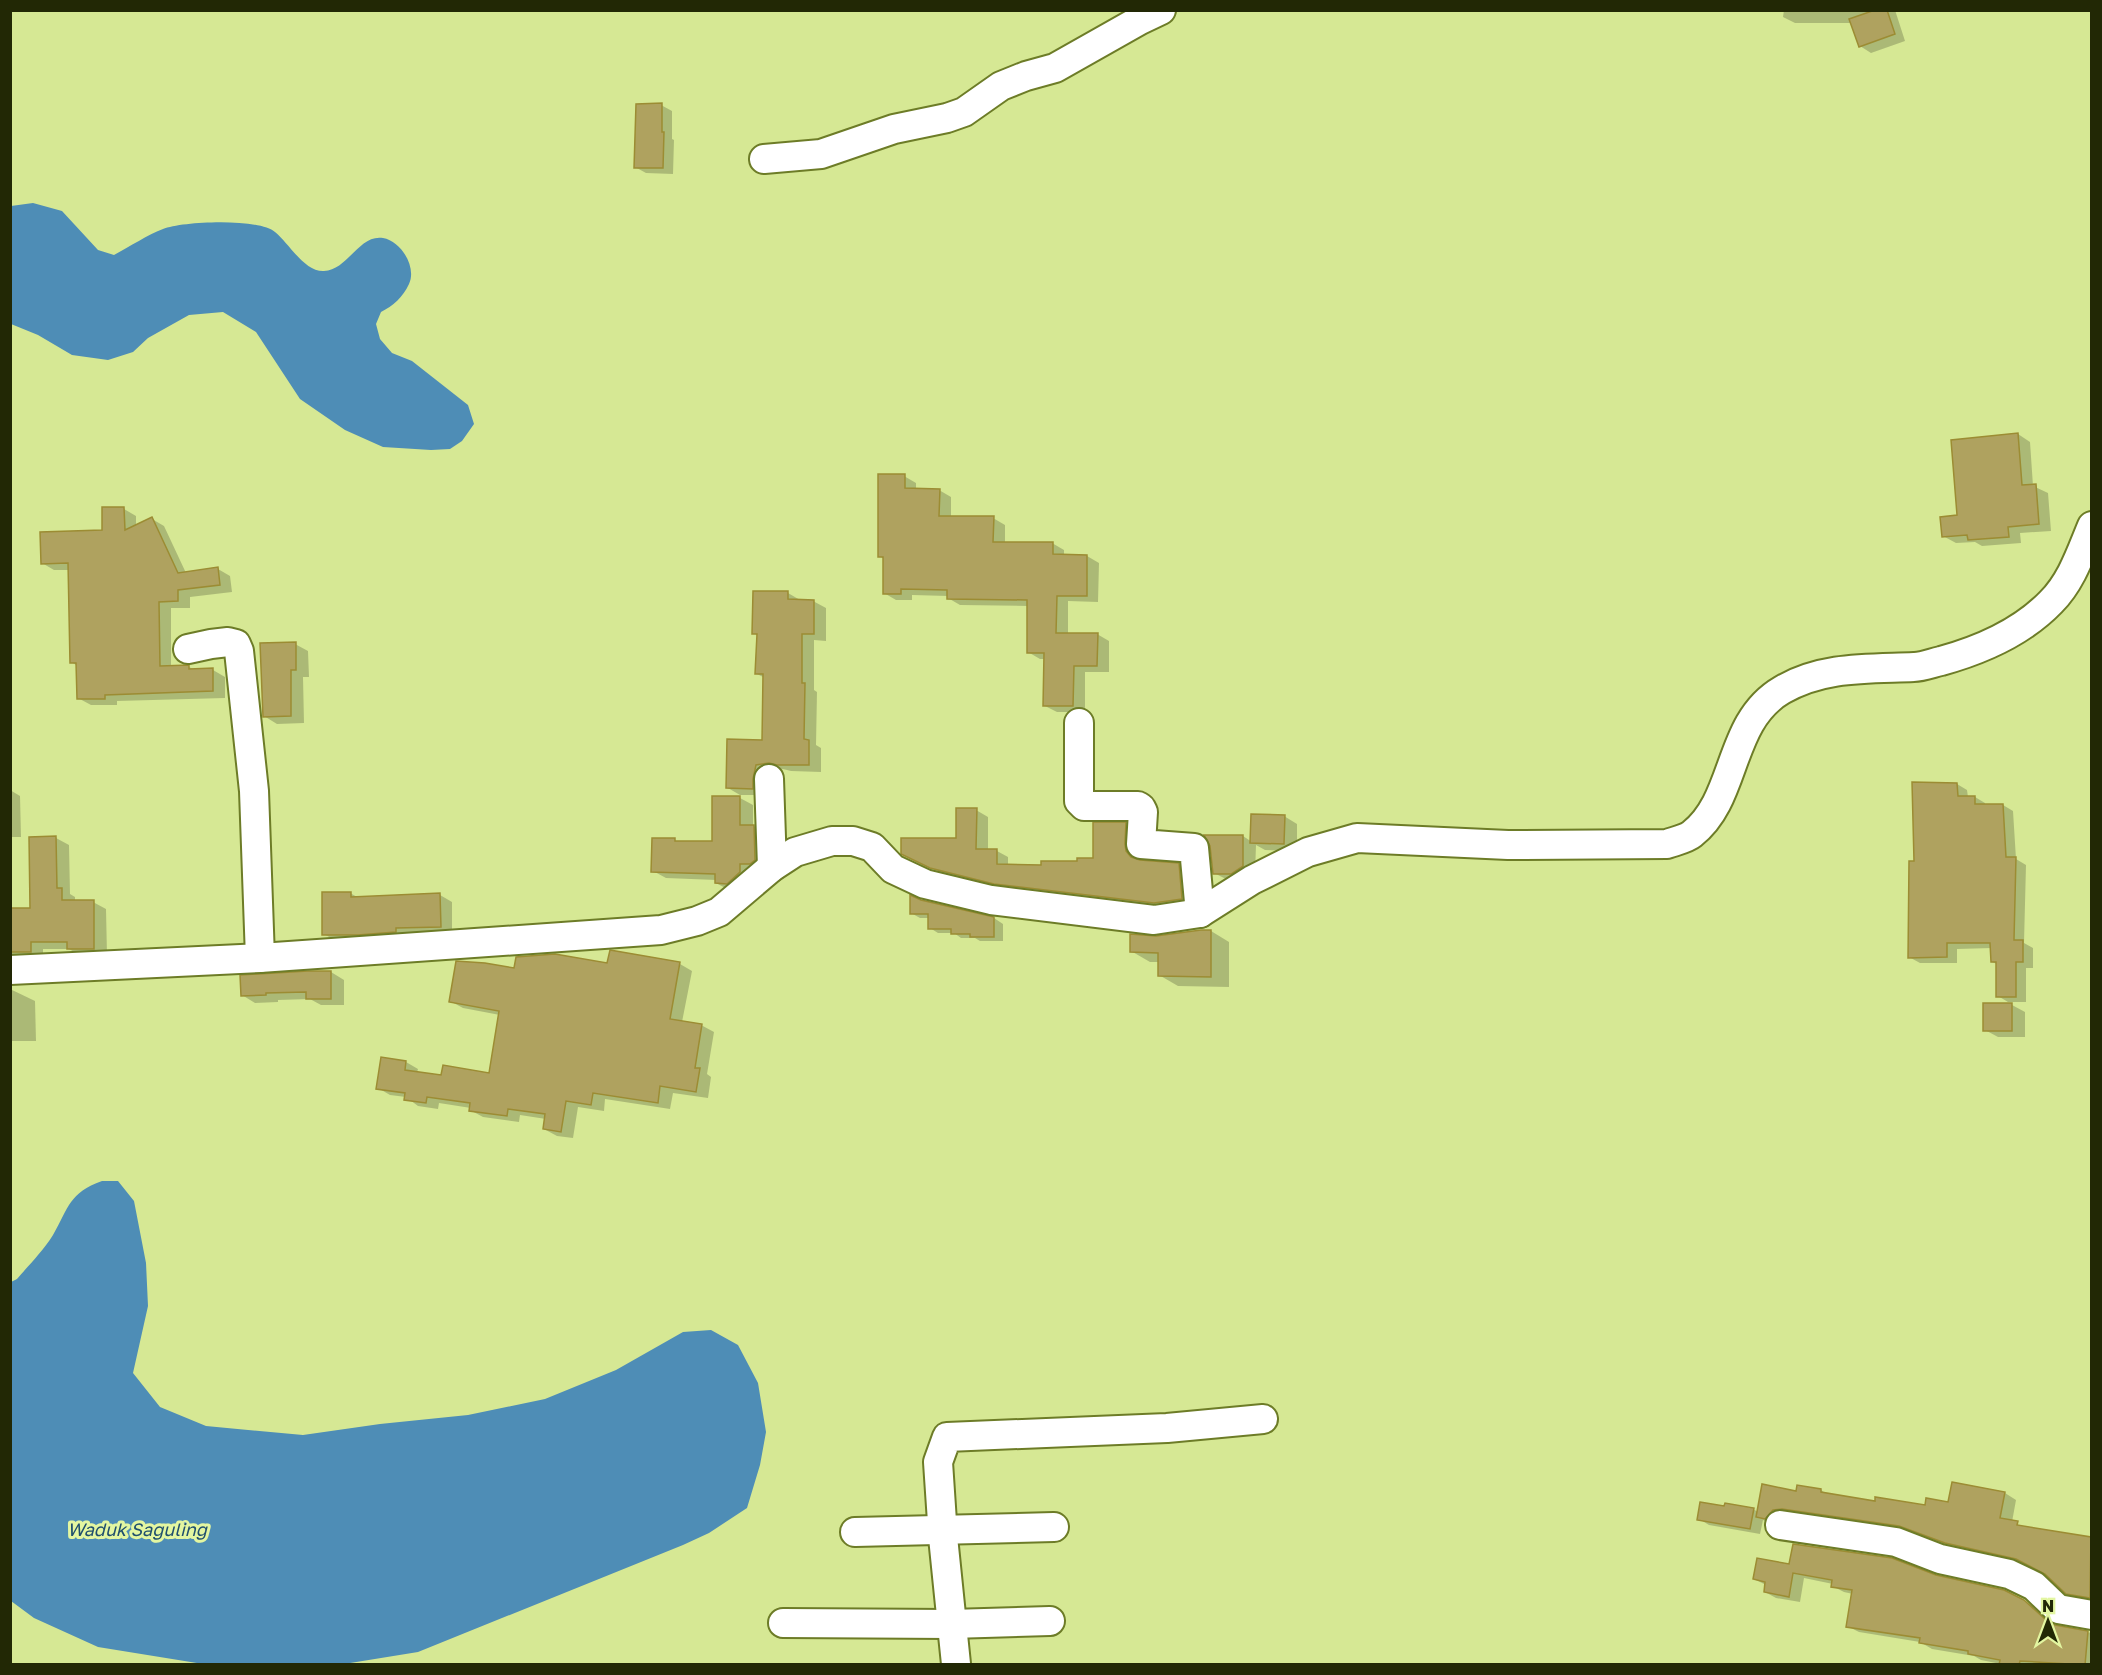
<svg xmlns="http://www.w3.org/2000/svg" width="2102" height="1675" viewBox="0 0 2102 1675" font-family="'Golos Text',sans-serif">
  <style>
    .water { fill: #4e8db6 }
    .shadow { fill: #0003 }
    .building { fill: #afa25f; stroke: #9c8c33; stroke-width: 1.5 }
    .lines { fill: none; stroke-linecap: round; stroke-linejoin: round }
    .minor-casing { stroke: #6d7c27; stroke-width: 32 }
    .minor { stroke: #fff; stroke-width: 28 }
    .labels { text-anchor: middle; stroke-width: 6; stroke-linejoin: round; paint-order: stroke }
    .water-label { font-size: 18px; font-style: italic; fill: #20506e; stroke: #e3f6a1 }
  </style>
  <rect width="100%" height="100%" fill="#d6e894"/>
  <g class="water">
    <path d="M33,203L62,211L98,250L114,255C129,247 149,234 163,229C183,221 259,218 275,232C289,243 304,272 324,271C348,270 359,234 383,238C401,241 417,267 409,284C403,297 393,306 381,312L376,324L380,339L392,353L412,361L468,405L474,424L462,441L450,449L431,450L383,447L345,430L300,399L256,332L223,312L189,315L148,338L133,352L108,360L72,355L38,335L11,324V206Z"/>
    <path d="M102,1181H118L134,1201L146,1263L148,1306L133,1373L160,1407L206,1426L303,1435L380,1424L468,1415L545,1399L616,1370L683,1332L711,1330L738,1345L758,1383L766,1432L760,1465L747,1508L709,1533L683,1545L418,1652L344,1664H203L98,1647L34,1618L11,1601V1282L17,1279C29,1265 43,1251 53,1235C69,1207 69,1193 102,1181Z"/>
  </g>
  <g class="shadow">
    <polygon points="1784,10 1895,10 1905,41 1871,53 1860,46 1852,23 1795,23 1783,17"/>
    <polygon points="661,105 672,111 672,139 674,140 673,174 646,173 635,167"/>
    <polygon points="2018,434 2030,442 2033,486 2048,493 2051,531 2020,533 2021,543 1982,546 1975,542 1956,543 1943,536"/>
    <polygon points="904,476 916,483 916,490 939,490 951,497 951,518 993,518 1005,525 1005,543 1052,543 1064,550 1064,556 1087,556 1099,563 1098,602 1068,601 1068,634 1097,634 1109,641 1109,672 1085,672 1085,712 1057,712 1045,706 1045,659 1040,659 1028,652 1028,606 960,605 948,598 948,596 912,595 912,600 896,600 884,593 885,559 879,556"/>
    <polygon points="124,509 136,516 136,526 152,519 164,526 186,573 218,569 230,576 232,592 190,597 190,608 171,608 171,667 189,667 195,670 213,670 225,677 225,698 117,701 117,705 91,705 78,698 78,666 71,662 70,570 54,570 42,563 104,532"/>
    <polygon points="788,593 800,600 813,601 826,608 826,641 814,640 814,690 817,692 816,745 821,748 821,772 791,771 783,769 768,771 765,795 740,795 728,788 764,741 765,678 757,674 758,636 754,633"/>
    <polygon points="295,644 308,651 309,677 303,677 304,723 277,724 264,716"/>
    <polygon points="1957,784 1967,790 1968,797 1975,797 1985,803 1985,805 2003,805 2013,811 2016,859 2026,865 2024,943 2033,948 2033,968 2026,968 2026,1002 2008,1002 1998,996 1997,964 1992,962 1992,948 1957,949 1957,963 1920,963 1909,957 1916,863"/>
    <polygon points="10,790 20,796 21,837 10,837"/>
    <polygon points="740,798 753,805 753,826 767,834 768,867 729,890 716,883 716,880 666,878 653,871 674,840 679,843 713,843"/>
    <polygon points="976,810 988,817 988,851 997,851 1008,857 1008,866 1043,866 1094,860 1125,824 1137,831 1136,851 1140,862 1178,865 1190,872 1193,905 1166,909 1007,890 944,874 904,854 958,839"/>
    <polygon points="1284,816 1297,824 1297,851 1265,850 1256,845 1255,874 1228,880 1214,873 1243,836 1252,842"/>
    <polygon points="56,838 69,845 70,894 75,897 75,902 93,902 106,909 107,955 81,956 69,949 43,949 43,958 10,968 10,910 31,910"/>
    <polygon points="350,893 359,898 440,895 452,902 452,933 336,941 324,934"/>
    <polygon points="921,901 994,918 1003,924 1003,941 980,941 975,938 961,938 954,933 938,933 930,928 930,918 920,918 911,913"/>
    <polygon points="1211,931 1229,942 1229,987 1178,986 1159,975 1159,962 1150,962 1131,951 1156,938"/>
    <polygon points="611,952 680,964 692,971 682,1022 701,1025 714,1032 707,1074 711,1077 708,1098 673,1093 670,1109 605,1099 604,1111 578,1107 573,1138 557,1136 544,1129 546,1119 520,1115 519,1122 483,1117 470,1110 471,1108 439,1103 438,1109 418,1106 406,1097 390,1095 378,1088 406,1062 418,1069 417,1073 442,1077 491,1075 500,1015 463,1008 450,1001 516,970 608,965"/>
    <polygon points="331,972 344,980 344,1005 321,1005 310,999 278,1000 278,1002 255,1003 242,995"/>
    <polygon points="10,989 35,1001 36,1041 10,1041"/>
    <polygon points="2012,1005 2025,1012 2025,1037 1998,1037 1985,1030"/>
    <polygon points="1953,1484 2005,1493 2016,1500 2012,1522 2026,1528 2092,1539 2092,1602 2079,1599 2067,1592 2045,1573 2026,1564 1958,1549 1911,1531 1795,1514 1769,1523 1763,1520 1760,1534 1709,1525 1699,1519 1725,1508 1753,1509 1758,1512 1797,1492 1821,1490 1828,1495 1876,1503 1926,1507 1950,1503"/>
    <polygon points="1791,1566 1936,1577 2024,1601 2036,1608 2056,1627 2092,1633 2092,1664 2001,1664 1981,1660 1974,1656 1932,1649 1920,1642 1859,1632 1847,1626 1853,1594 1844,1592 1832,1586 1833,1584 1804,1578 1800,1602 1776,1598 1765,1592 1766,1585 1754,1579"/>
  </g>
  <g class="building">
    <polygon points="1875,10 1887,10 1895,34 1859,47 1849,19"/>
    <polygon points="662,103 662,132 664,132 663,168 634,168 636,104"/>
    <polygon points="2018,433 2022,485 2036,484 2039,524 2008,527 2009,537 1968,540 1967,535 1942,537 1940,517 1957,515 1951,440"/>
    <polygon points="878,474 905,474 905,488 940,489 939,516 994,516 993,542 1053,542 1053,554 1087,555 1087,596 1057,596 1056,633 1098,633 1097,666 1074,666 1073,706 1043,706 1044,653 1027,653 1027,600 947,599 947,590 901,589 901,594 883,594 883,557 878,557"/>
    <polygon points="102,507 124,507 125,530 152,517 178,573 218,567 220,585 178,590 178,601 159,602 160,666 189,665 189,669 213,668 213,691 105,695 105,699 77,699 76,663 70,663 68,563 41,564 40,532 102,530"/>
    <polygon points="753,591 788,591 788,599 814,600 814,634 802,634 802,683 805,683 804,739 809,740 809,765 777,765 769,763 756,765 753,779 753,789 726,788 727,739 762,740 763,674 755,674 757,634 752,634"/>
    <polygon points="296,642 296,670 291,670 291,716 263,717 260,643"/>
    <polygon points="1912,782 1957,783 1958,796 1975,796 1975,804 2003,804 2006,857 2016,857 2014,940 2023,940 2023,962 2016,962 2016,997 1996,997 1996,962 1991,962 1990,943 1947,943 1947,957 1908,958 1909,861 1914,861"/>
    <polygon points="712,796 740,796 740,825 754,825 755,860 750,864 740,864 740,872 727,884 715,883 715,874 651,872 652,838 675,838 675,841 712,841"/>
    <polygon points="956,808 977,808 976,849 997,849 997,864 1041,865 1041,861 1077,861 1077,858 1093,858 1093,822 1126,822 1125,844 1126,851 1131,857 1140,860 1179,863 1182,899 1154,903 994,884 930,868 901,854 901,838 956,838"/>
    <polygon points="1251,814 1285,815 1284,844 1250,843"/>
    <polygon points="1204,835 1243,835 1243,866 1231,874 1213,874 1210,846"/>
    <polygon points="56,836 57,888 62,888 62,900 94,900 94,949 67,949 67,942 31,942 31,952 10,952 10,908 30,908 29,837"/>
    <polygon points="322,892 351,892 351,897 440,893 441,927 396,928 396,932 358,935 322,935"/>
    <polygon points="910,895 921,900 994,917 994,937 970,937 970,934 951,934 951,929 928,929 928,914 910,914"/>
    <polygon points="1201,930 1211,930 1211,977 1158,976 1158,953 1130,952 1130,934 1156,936"/>
    <polygon points="610,950 680,962 670,1019 702,1024 695,1068 700,1068 696,1092 660,1086 658,1103 593,1093 591,1105 566,1101 561,1132 543,1129 545,1114 508,1109 507,1116 469,1111 470,1103 427,1097 426,1103 404,1100 405,1093 376,1089 381,1057 406,1061 405,1070 441,1075 443,1065 489,1073 499,1011 449,1002 456,961 485,963 514,968 516,957 555,954 607,963"/>
    <polygon points="308,971 331,971 331,999 306,999 306,992 266,993 266,995 241,996 240,975"/>
    <rect x="1983" y="1003" width="29" height="28"/>
    <polygon points="1952,1482 2005,1492 2000,1518 2018,1521 2017,1525 2091,1537 2090,1598 2066,1594 2045,1574 2016,1559 1945,1543 1899,1526 1782,1509 1773,1510 1765,1519 1756,1517 1762,1484 1796,1491 1797,1485 1821,1489 1821,1492 1875,1501 1875,1497 1925,1505 1926,1498 1948,1502"/>
    <polygon points="1700,1502 1724,1506 1725,1503 1754,1508 1750,1529 1697,1520"/>
    <polygon points="1793,1544 1892,1558 1936,1575 2004,1590 2024,1600 2047,1621 2055,1625 2088,1631 2085,1665 2020,1661 2019,1665 1999,1665 2000,1660 1968,1654 1968,1651 1919,1643 1920,1638 1846,1627 1852,1590 1831,1587 1832,1580 1793,1573 1789,1597 1764,1592 1765,1582 1753,1579 1757,1558 1789,1564"/>
  </g>
  <g class="lines">
    <g class="minor-casing">
      <g id="minor">
        <polyline points="764,159 821,154 894,129 947,118 964,112 1001,86 1026,76 1055,68 1140,20 1161,10"/>
        <polyline points="188,649 211,644 228,642 236,644 239,651 254,791 260,958"/>
        <polyline points="1079,723 1079,801 1084,806 1138,806 1141,808 1143,812 1141,844 1194,848 1200,913"/>
        <polyline points="769,779 772,867"/>
        <path d="M10,970L260,958L661,930L697,921L719,912L772,867L795,852L832,841H853L872,847L893,869L925,884L991,900L1154,920L1200,913L1252,880L1308,852L1357,838L1508,845L1667,844C1675,841 1686,839 1692,834C1738,798 1727,722 1782,690C1823,666 1868,669 1914,667C1923,667 1932,663 1941,661C1981,650 2022,632 2051,602C2072,581 2081,552 2092,526"/>
        <polyline points="1780,1525 1896,1542 1940,1559 2009,1574 2034,1586 2058,1609 2092,1615"/>
        <polyline points="855,1532 1054,1527"/>
        <polyline points="783,1623 951,1624 1050,1621"/>
        <polyline points="956,1664 943,1537 938,1462 947,1437 1167,1428 1263,1419"/>
      </g>
    </g>
    <use href="#minor" class="minor"/>
  </g>
  <g class="labels">
    <g class="water-label">
      <text x="137" y="1536">Waduk Saguling</text>
    </g>
  </g>
  <rect width="2102" height="1675" fill="none" stroke="#222805" stroke-width="24"/>
  <g transform="translate(2048 1621)" stroke="#e3f6a1" stroke-width="4.5" paint-order="stroke">
  <path d="M0-4.5L10 22L0 15L-10 22Z" fill="#222805"/>
  <text y="-9" font-size="16" font-weight="bold" text-anchor="middle" fill="#222805">N</text>
  </g>
</svg>
